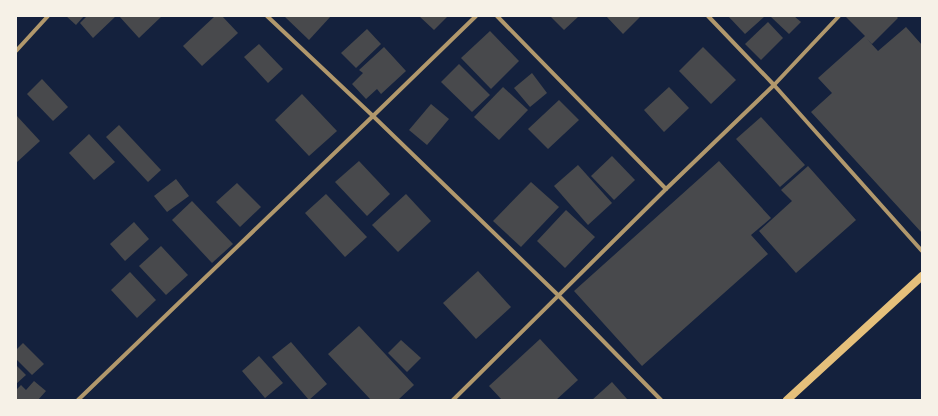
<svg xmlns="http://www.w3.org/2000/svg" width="938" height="416" viewBox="0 0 938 416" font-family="'Golos Text',sans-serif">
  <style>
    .building { fill: #48494c }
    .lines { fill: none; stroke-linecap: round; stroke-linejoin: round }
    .minor { stroke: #b1986c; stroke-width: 4 }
    .secondary { stroke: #e5c07b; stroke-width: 8 }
  </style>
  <rect width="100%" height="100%" fill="#14213d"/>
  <g class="building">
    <polygon points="66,16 84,16 76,25"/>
    <polygon points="87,16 116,16 93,38 80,23"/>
    <polygon points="119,16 162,16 139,38"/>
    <polygon points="215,16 222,16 238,33 202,66 183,46"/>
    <polygon points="284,16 331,16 309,40"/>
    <polygon points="419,16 448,16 434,30"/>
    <polygon points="550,16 579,16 564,30"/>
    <polygon points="606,16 641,16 623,34"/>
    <polygon points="728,16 765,16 745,34"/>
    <polygon points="772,16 794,16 801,22 789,34 771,17"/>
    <polygon points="845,16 896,16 898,18 872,44 867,39 878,51 906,27 922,45 922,233 811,112 832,93 818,78 865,36"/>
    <polygon points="768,22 783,38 761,60 745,44"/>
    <polygon points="367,29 381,44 356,68 341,53"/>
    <polygon points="490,31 519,61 491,89 461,58"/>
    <polygon points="259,44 283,69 268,83 244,57"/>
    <polygon points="384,47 406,71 381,94 377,89 366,99 352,84 363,73 359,70"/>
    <polygon points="703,47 736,80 711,104 679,71"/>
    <polygon points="459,64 490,95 472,112 441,82"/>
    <polygon points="532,73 547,93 530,107 514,88"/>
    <polygon points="42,79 68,107 53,121 27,94"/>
    <polygon points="503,87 528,110 499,140 474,117"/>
    <polygon points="669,87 689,108 664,132 644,110"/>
    <polygon points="302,94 337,131 309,156 275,120"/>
    <polygon points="559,100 579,120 548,149 528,129"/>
    <polygon points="431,104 449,119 427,145 409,130"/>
    <polygon points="16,115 40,141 16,163"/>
    <polygon points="761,117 805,165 780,187 736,139"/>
    <polygon points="119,125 161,170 148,182 106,137"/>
    <polygon points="89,134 115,162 94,180 69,153"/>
    <polygon points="612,156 635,180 614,200 591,176"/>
    <polygon points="359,161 390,194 367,216 335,182"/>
    <polygon points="719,161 771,218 751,235 768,254 642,366 574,291"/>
    <polygon points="578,165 612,203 588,225 554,186"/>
    <polygon points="808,166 856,220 796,273 759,231 792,201 781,190"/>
    <polygon points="176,179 189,196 167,212 154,196"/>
    <polygon points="531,182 559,207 521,247 493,221"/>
    <polygon points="237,183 261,207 240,227 216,202"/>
    <polygon points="326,194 367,237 345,257 305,213"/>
    <polygon points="406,194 431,221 398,252 372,225"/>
    <polygon points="192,201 233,244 212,263 172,220"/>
    <polygon points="566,210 595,237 565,268 537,241"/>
    <polygon points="134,222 149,239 125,261 110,244"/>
    <polygon points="161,246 188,275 166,295 139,266"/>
    <polygon points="478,271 511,307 476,339 443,303"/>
    <polygon points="130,272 156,300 137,318 111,290"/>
    <polygon points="359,326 414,385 398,400 371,400 328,354"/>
    <polygon points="540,339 578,380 556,400 502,400 489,386"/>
    <polygon points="401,340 421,358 407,372 388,353"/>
    <polygon points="291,342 327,384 309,400 272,357"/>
    <polygon points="23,343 44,364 32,375 16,359 16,350"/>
    <polygon points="259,356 283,383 265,398 242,371"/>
    <polygon points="16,365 26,375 16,384"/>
    <polygon points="34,381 46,391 38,400 16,400 16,390 21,385 26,390"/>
    <polygon points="612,382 627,399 626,400 592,400"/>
  </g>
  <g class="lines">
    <g class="minor">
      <polyline points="267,16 373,116 559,296 661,400"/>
      <polyline points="497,16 666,189"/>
      <polyline points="708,16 774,85 922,251"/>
      <polyline points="16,51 48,16"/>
      <polyline points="78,400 373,116 476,16"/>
      <polyline points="453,400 666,189 774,85 839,16"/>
    </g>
    <polyline class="secondary" points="787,400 922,276"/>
  </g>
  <rect width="938" height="416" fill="none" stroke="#f6f1e7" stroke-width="34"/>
</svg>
